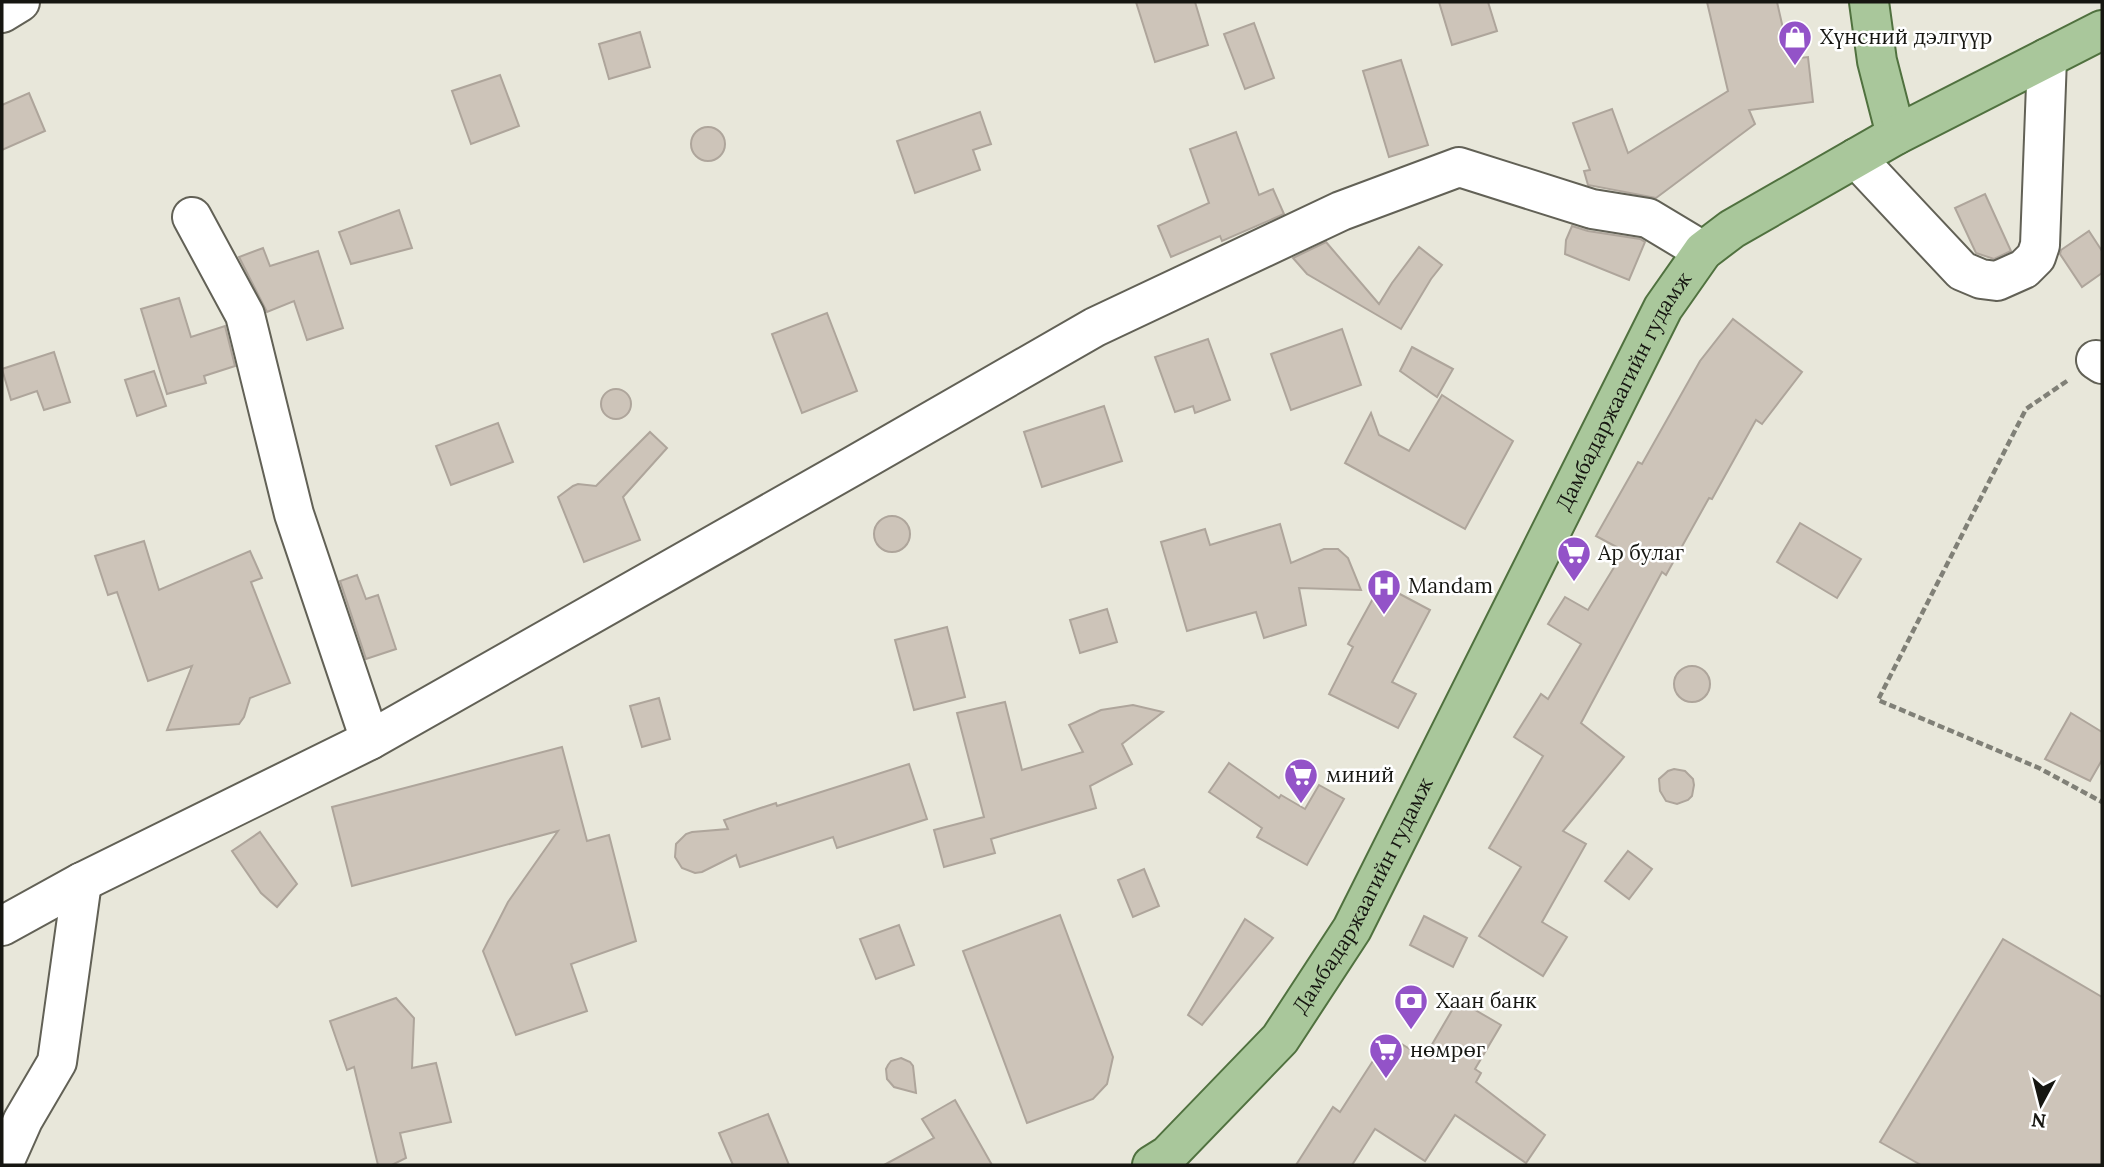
<svg xmlns="http://www.w3.org/2000/svg" width="2104" height="1167" viewBox="0 0 2104 1167" font-family="Lora,serif">
  <style>
    .building { fill: #cdc4b9; stroke: #aea59b; stroke-width: 2 }
    .lines { fill: none; stroke-linecap: round; stroke-linejoin: round }
    .minor-casing { stroke: #626156; stroke-width: 42 }
    .major-casing { stroke: #50713f; stroke-width: 42 }
    .path { stroke: #808077; stroke-width: 4.5; stroke-dasharray: 7 3.5; stroke-linecap: butt }
    .minor { stroke: #fff; stroke-width: 38 }
    .major { stroke: #a9c79b; stroke-width: 38 }
    .labels { text-anchor: middle; stroke-width: 5; stroke-linejoin: round; paint-order: stroke }
    .poi-label { font-size: 21px; fill: #161611; stroke: #fff; text-anchor: start }
    .street-label { font-size: 21px; fill: #161611; stroke: #fff }
  </style>
  <rect width="100%" height="100%" fill="#e8e7da"/>
  <g class="building">
    <polygon points="1136,2 1195,2 1208,45 1155,62"/>
    <polygon points="1439,2 1488,2 1497,31 1452,45"/>
    <polygon points="1707,2 1777,2 1790,59 1808,57 1813,102 1749,110 1755,124 1656,198 1588,185 1584,171 1590,170 1573,123 1612,109 1628,153 1728,91"/>
    <polygon points="1254,23 1274,78 1245,89 1224,34"/>
    <polygon points="640,32 650,67 609,79 599,44"/>
    <polygon points="1401,60 1428,145 1389,157 1363,71"/>
    <polygon points="500,75 519,126 471,144 452,91"/>
    <polygon points="29,93 45,131 2,150 2,105"/>
    <polygon points="980,112 991,144 973,150 980,170 915,193 897,141"/>
    <circle cx="708" cy="144" r="17"/>
    <polygon points="1236,132 1259,195 1273,189 1284,214 1222,241 1220,236 1171,257 1158,226 1209,203 1190,149"/>
    <polygon points="1985,194 2011,251 1994,259 1976,253 1955,208"/>
    <polygon points="399,210 412,248 351,264 339,232"/>
    <polygon points="1572,226 1588,231 1640,239 1645,242 1629,280 1565,254 1566,240"/>
    <polygon points="2089,231 2102,251 2102,273 2082,287 2060,254 2061,250"/>
    <polygon points="1326,242 1379,304 1392,283 1419,247 1442,265 1431,279 1401,329 1307,274 1293,258"/>
    <polygon points="263,248 270,266 318,251 343,328 307,340 294,301 267,312 239,257"/>
    <polygon points="179,298 191,337 225,326 235,366 204,376 206,383 167,394 141,309"/>
    <polygon points="827,313 857,391 802,413 772,334"/>
    <polygon points="1733,319 1802,372 1762,424 1756,420 1712,499 1709,498 1666,575 1662,572 1581,723 1624,757 1563,831 1586,844 1542,922 1567,937 1543,976 1479,936 1521,867 1489,848 1543,756 1514,737 1541,694 1548,699 1581,644 1548,624 1565,597 1588,610 1624,551 1596,536 1638,462 1642,464 1700,361"/>
    <polygon points="1342,329 1361,385 1291,410 1271,354"/>
    <polygon points="1208,339 1230,400 1195,413 1193,406 1175,412 1155,357"/>
    <polygon points="1412,347 1453,369 1437,397 1400,371"/>
    <polygon points="54,352 70,402 44,410 37,391 11,400 2,369"/>
    <polygon points="154,371 166,406 137,416 125,380"/>
    <circle cx="616" cy="404" r="15"/>
    <polygon points="1442,395 1513,441 1465,529 1345,463 1371,413 1379,435 1409,451"/>
    <polygon points="1104,406 1122,461 1042,487 1024,432"/>
    <polygon points="498,423 513,462 451,485 436,446"/>
    <polygon points="650,432 667,448 623,497 640,540 584,562 558,497 573,486 578,484 596,486"/>
    <circle cx="892" cy="534" r="18"/>
    <polygon points="1800,523 1861,559 1837,598 1777,562"/>
    <polygon points="1280,524 1291,563 1324,549 1338,549 1348,558 1361,590 1299,588 1306,625 1264,638 1256,612 1187,631 1161,542 1205,529 1210,545"/>
    <polygon points="144,541 159,590 250,551 262,578 251,582 290,683 250,698 244,717 239,724 167,730 192,666 148,681 117,592 108,595 95,556"/>
    <polygon points="357,575 366,599 378,595 396,649 366,659 340,581"/>
    <polygon points="1381,584 1430,610 1392,682 1416,694 1398,728 1329,694 1353,647 1348,644"/>
    <polygon points="1107,609 1117,642 1080,653 1070,620"/>
    <polygon points="947,627 965,697 914,710 895,640"/>
    <circle cx="1692" cy="684" r="18"/>
    <polygon points="659,698 670,739 642,747 630,706"/>
    <polygon points="1005,702 1022,770 1083,752 1069,725 1101,710 1133,705 1163,712 1122,744 1132,764 1090,786 1096,808 991,839 995,853 944,867 934,830 984,817 957,713"/>
    <polygon points="2071,713 2102,732 2102,760 2090,781 2045,759"/>
    <polygon points="562,747 587,841 609,835 636,941 571,964 587,1011 516,1035 483,951 508,902 558,831 352,886 332,807"/>
    <polygon points="1229,763 1279,798 1281,795 1305,809 1319,785 1344,799 1307,865 1257,837 1262,828 1209,792"/>
    <polygon points="909,764 927,819 837,848 833,837 740,867 736,855 702,872 695,873 682,868 675,857 676,844 686,834 692,832 728,829 724,820 776,803 777,806"/>
    <polygon points="1674,769 1685,771 1693,779 1694,785 1692,796 1688,800 1677,804 1666,801 1660,791 1659,779 1668,771"/>
    <polygon points="260,832 297,884 277,907 261,893 232,851"/>
    <polygon points="1628,851 1652,869 1629,899 1605,881"/>
    <polygon points="1144,869 1159,906 1133,917 1118,880"/>
    <polygon points="1060,915 1113,1057 1107,1084 1093,1099 1027,1123 963,951"/>
    <polygon points="1424,916 1467,938 1453,967 1410,945"/>
    <polygon points="1245,919 1273,938 1202,1025 1188,1015"/>
    <polygon points="899,925 914,965 876,979 860,939"/>
    <polygon points="2003,939 2102,997 2102,1165 1921,1165 1880,1142"/>
    <polygon points="396,998 414,1018 412,1068 436,1063 451,1122 400,1133 406,1158 392,1165 378,1165 354,1067 347,1070 330,1021"/>
    <polygon points="1458,1000 1501,1025 1475,1069 1481,1073 1476,1082 1545,1135 1526,1163 1455,1115 1425,1161 1375,1129 1352,1165 1296,1165 1333,1107 1340,1112 1389,1036 1424,1058"/>
    <polygon points="901,1058 910,1062 913,1066 916,1093 894,1087 887,1079 886,1069 888,1065 891,1061"/>
    <polygon points="955,1100 992,1165 884,1165 934,1138 922,1119"/>
    <polygon points="768,1114 789,1165 733,1165 719,1133"/>
  </g>
  <g class="lines">
    <g class="minor-casing">
      <g id="minor">
        <polyline points="2,13 20,2"/>
        <polyline points="1856,158 1962,271 1981,279 1997,281 2024,269 2036,257 2040,245 2047,58"/>
        <polyline points="192,217 245,315 294,514 370,740"/>
        <polyline points="2096,360 2102,364"/>
        <polyline points="2,926 82,882 370,740 853,466 1095,327 1341,211 1459,167 1592,209 1648,218 1703,251"/>
        <polyline points="3,1165 23,1120 57,1062 82,882"/>
      </g>
    </g>
    <g class="major-casing">
      <g id="major">
        <polyline points="1869,2 1877,61 1896,135"/>
        <path id="s1" d="M1152,1165L1168,1155L1280,1039L1352,929L1663,308L1703,251L1732,229L1896,135L2102,30"/>
      </g>
    </g>
    <polyline class="path" points="2067,381 2026,409 1878,700 2039,768 2102,802"/>
    <use href="#minor" class="minor"/>
    <use href="#major" class="major"/>
  </g>
  <defs>
    <g id="shop-pin" transform="scale(1.75)"><path d="M0 17L-7.5 6A9.5 9.5 0 1 1 7.5 6Z" fill="#9353c8" stroke="#fff"/><path d="M-5-2.5h2.3a2.7 3.5 0 0 1 5.4 0H5L5.5 6h-11ZM-1.5-2.5h3a1.5 2.3 0 0 0-3 0Z" fill="#fff"/></g>
    <g id="supermarket-pin" transform="scale(1.75)"><path d="M0 17L-7.5 6A9.5 9.5 0 1 1 7.5 6Z" fill="#9353c8" stroke="#fff"/><path d="M-6-5.5h2.5l.6 2H6L4.5 2H-2.5L-4.4-4H-6ZM-1.5 3.2a1.3 1.3 0 1 0 .1 0ZM3 3.2a1.3 1.3 0 1 0 .1 0Z" fill="#fff"/></g>
    <g id="hospital-pin" transform="scale(1.75)"><path d="M0 17L-7.5 6A9.5 9.5 0 1 1 7.5 6Z" fill="#9353c8" stroke="#fff"/><path d="M-5-5h3v3.5h4V-5h3V5h-3V1.5h-4V5h-3Z" fill="#fff"/></g>
    <g id="bank-pin" transform="scale(1.75)"><path d="M0 17L-7.5 6A9.5 9.5 0 1 1 7.5 6Z" fill="#9353c8" stroke="#fff"/><path d="M-6-4H6V4H-6ZM0-2.3a2.3 2.3 0 1 0 0 4.6a2.3 2.3 0 1 0 0-4.6Z" fill="#fff"/></g>
  </defs>
  <g fill-rule="evenodd">
    <use href="#shop-pin" x="1795" y="37"/>
    <use href="#supermarket-pin" x="1574" y="553"/>
    <use href="#hospital-pin" x="1384" y="586"/>
    <use href="#supermarket-pin" x="1301" y="775"/>
    <use href="#bank-pin" x="1411" y="1001"/>
    <use href="#supermarket-pin" x="1386" y="1050"/>
  </g>
  <g class="labels">
    <g class="poi-label">
      <text x="1820" y="44">Хүнсний дэлгүүр</text>
      <text x="1598" y="560">Ар булаг</text>
      <text x="1408" y="593">Mandam</text>
      <text x="1326" y="782">миний</text>
      <text x="1436" y="1008">Хаан банк</text>
      <text x="1410" y="1057">нөмрөг</text>
    </g>
    <g class="street-label">
      <text dy="7" stroke="none"><textPath href="#s1" startOffset="914">Дамбадаржаагийн гудамж</textPath></text>
      <text dy="7" stroke="none"><textPath href="#s1" startOffset="346">Дамбадаржаагийн гудамж</textPath></text>
    </g>
  </g>
  <rect width="2104" height="1167" fill="none" stroke="#161611" stroke-width="7"/>
  <g transform="translate(2041 1104) rotate(187)" stroke="#ffffff" stroke-width="5" paint-order="stroke">
  <path d="M0-5L12 26L0 18L-12 26Z" fill="#161611"/>
  <text y="-10" font-size="19" font-weight="bold" text-anchor="middle" fill="#161611">N</text>
  </g>
</svg>
